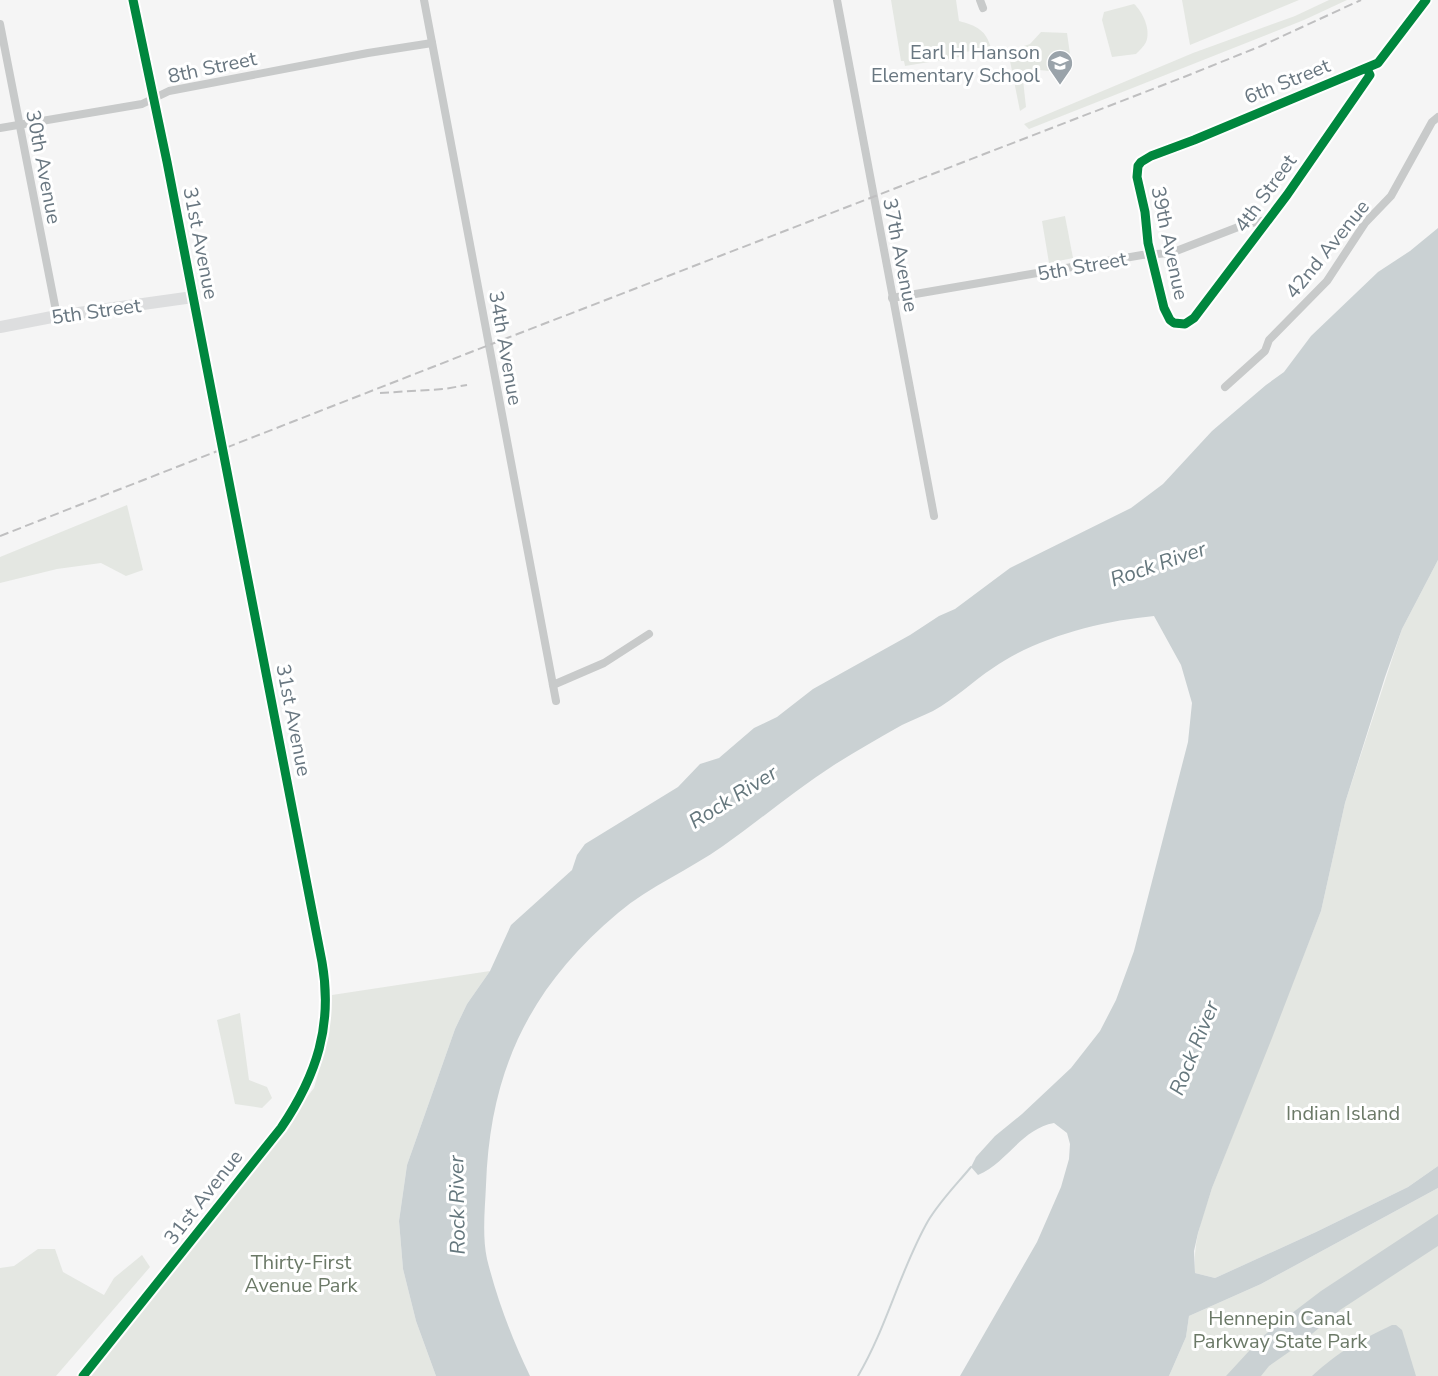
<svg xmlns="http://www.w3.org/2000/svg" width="1438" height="1376" viewBox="0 0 1438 1376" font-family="'Nunito Sans',sans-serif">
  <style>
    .green { fill: #e4e7e2 }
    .water { fill: #cad1d3 }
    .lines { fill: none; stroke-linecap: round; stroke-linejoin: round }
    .stream { stroke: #cad1d3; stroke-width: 2 }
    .street { stroke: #c8caca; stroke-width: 8 }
    .secondary { stroke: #dddedf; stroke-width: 12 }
    .rail { stroke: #bfbfc0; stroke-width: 2; stroke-dasharray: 9 4.5; stroke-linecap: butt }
    .cycleway-casing { stroke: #fff; stroke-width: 13 }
    .cycleway { stroke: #00873e; stroke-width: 9 }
    .labels { text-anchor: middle; stroke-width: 6; stroke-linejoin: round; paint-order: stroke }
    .poi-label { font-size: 20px; fill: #697781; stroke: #fff; text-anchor: end }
    .street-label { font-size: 20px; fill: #697781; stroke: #fff }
    .park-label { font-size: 20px; fill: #6b7967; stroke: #fff }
    .water-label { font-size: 21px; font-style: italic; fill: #65777d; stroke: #fff }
  </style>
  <rect width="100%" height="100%" fill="#f5f5f5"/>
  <g class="green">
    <path d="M891,0H956L959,21C977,26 986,30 991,48L965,52L966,56L905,66L904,61H901Z"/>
    <polygon points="1182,0 1299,0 1190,45"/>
    <polygon points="1329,0 1347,0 1304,20 1029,129 1024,124 1193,53 1295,16"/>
    <path d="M1134,4C1143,12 1151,30 1146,42C1144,46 1139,51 1136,54L1112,57L1102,20L1104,12Z"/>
    <polygon points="1041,32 1067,33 1072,68 1059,72 1039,70 1023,80 1026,107 1020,111 1008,51 1030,44"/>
    <polygon points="1065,216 1073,258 1049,263 1042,221"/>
    <polygon points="127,505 143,570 126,576 101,563 57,569 0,583 0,557"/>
    <path d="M1438,560V1166L1408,1187L1316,1232L1215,1278L1195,1273C1193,1239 1202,1219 1212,1188L1321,911L1345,803L1402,629Z"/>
    <polygon points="490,971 467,1004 455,1029 407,1165 399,1221 403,1269 416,1321 436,1376 90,1376 314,1088 329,1035 332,995"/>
    <polygon points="240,1013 249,1080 267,1087 272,1098 262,1108 235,1104 217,1020"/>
    <polygon points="1438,1188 1438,1376 1169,1376 1186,1337 1189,1316 1261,1284"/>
    <polygon points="38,1249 55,1249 63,1272 104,1295 114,1278 142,1255 150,1267 56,1376 0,1376 0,1268 14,1266"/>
  </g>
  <g class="water">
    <path d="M1438,228V560L1402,629L1385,677L1345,803L1321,911L1272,1038L1212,1188L1198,1233L1194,1251L1195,1273L1215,1278L1316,1232L1408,1187L1438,1166V1188L1261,1284L1189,1316L1186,1337L1169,1376H960L1037,1242L1061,1187L1069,1159L1070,1144L1067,1133L1054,1123C1021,1129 1007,1163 978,1175L971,1167L976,1157L995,1136L1022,1114L1071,1068L1100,1031L1116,1000L1134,951L1188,742L1192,703L1181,665L1154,616C1102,621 1037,637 993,668C973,681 955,699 933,711C923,716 912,720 902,725C879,738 856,751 834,765C795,790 760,820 723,846C689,870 650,886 618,913C530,987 490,1070 486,1185C485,1209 482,1235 487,1259C497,1299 512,1339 530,1376H436L416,1321L403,1269L399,1221L407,1165L455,1029L467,1004L490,971L511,925L572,870L577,855L585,844L678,787L700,764L719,758L754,728L777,717L813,689L910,635L939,616L955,609L1010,568L1131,508L1163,484L1212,431L1266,385L1284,372L1311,336L1378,272L1410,251Z"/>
    <polygon points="1438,1214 1438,1246 1340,1310 1299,1345 1269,1366 1261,1376 1226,1376 1261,1338 1279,1323 1321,1291"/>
    <path d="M1392,1325H1396L1402,1330L1416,1376H1312C1339,1351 1359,1341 1392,1325Z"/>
  </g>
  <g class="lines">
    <path class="stream" d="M858,1376C887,1327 900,1270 928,1221C940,1201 956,1185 971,1167"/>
    <g class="street">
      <polyline points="424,0 556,701"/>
      <polyline points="837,0 934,516"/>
      <polyline points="980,0 983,8"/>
      <polyline points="0,24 57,316"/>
      <polyline points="1367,69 1370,75 1287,195 1194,318 1185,324 1174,323 1170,320 1164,308 1148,243 1145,212 1137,177 1138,166 1141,162 1151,156 1194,140 1378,63 1426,0"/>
      <polyline points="0,128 142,104 169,91 368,53 432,43"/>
      <polyline points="892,298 1142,255 1171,253 1246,224 1267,220"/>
      <polyline points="1225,387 1265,351 1269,340 1327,281 1365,223 1391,196 1432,122 1438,117"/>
      <polyline points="553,685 604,663 649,634"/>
    </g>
    <g class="secondary">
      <polyline points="0,327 57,316 193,297"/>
      <path d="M83,1376L281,1128C317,1075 333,1025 322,962L167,162L133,0"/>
    </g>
    <g class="rail">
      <polyline points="380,393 444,389 467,385"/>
      <polyline points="0,536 489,345 1184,77 1261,46 1361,0"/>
    </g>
    <g class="cycleway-casing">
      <g id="cycleway">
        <polyline points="1367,69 1370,75 1287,195 1194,318 1185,324 1174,323 1170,320 1164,308 1148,243 1145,212 1137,177 1138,166 1141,162 1151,156 1194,140 1378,63 1426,0"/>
        <path d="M83,1376L281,1128C317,1075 333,1025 322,962L167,162L133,0"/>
      </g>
    </g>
    <use href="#cycleway" class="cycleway"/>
  </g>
  <defs>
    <g id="school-pin" transform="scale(1.35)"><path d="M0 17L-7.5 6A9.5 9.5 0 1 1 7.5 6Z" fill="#9aa3aa" stroke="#fff"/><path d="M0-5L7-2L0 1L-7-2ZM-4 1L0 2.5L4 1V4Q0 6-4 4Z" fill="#fff"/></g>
  </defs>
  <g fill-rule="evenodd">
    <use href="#school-pin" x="1060" y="63"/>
  </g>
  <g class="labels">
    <g class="poi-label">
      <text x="1040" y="59">Earl H Hanson<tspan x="1040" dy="23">Elementary School</tspan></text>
    </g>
    <g class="street-label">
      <text transform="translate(212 67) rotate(-12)" y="7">8th Street</text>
      <text transform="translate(1287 81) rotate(-22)" y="7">6th Street</text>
      <text transform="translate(44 167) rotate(79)" y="7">30th Avenue</text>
      <text transform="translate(1265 193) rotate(-54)" y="7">4th Street</text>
      <text transform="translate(201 243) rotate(79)" y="7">31st Avenue</text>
      <text transform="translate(1170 243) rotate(78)" y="7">39th Avenue</text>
      <text transform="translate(1327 249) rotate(-51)" y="7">42nd Avenue</text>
      <text transform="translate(901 255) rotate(79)" y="7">37th Avenue</text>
      <text transform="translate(1082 266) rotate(-10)" y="7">5th Street</text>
      <text transform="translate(96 311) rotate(-8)" y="7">5th Street</text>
      <text transform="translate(506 348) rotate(80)" y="7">34th Avenue</text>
      <text transform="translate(294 720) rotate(79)" y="7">31st Avenue</text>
      <text transform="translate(203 1197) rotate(-52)" y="7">31st Avenue</text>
    </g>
    <g class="park-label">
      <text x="1343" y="1120">Indian Island</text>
      <text x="301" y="1269">Thirty-First<tspan x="301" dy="23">Avenue Park</tspan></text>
      <text x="1280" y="1325">Hennepin Canal<tspan x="1280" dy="23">Parkway State Park</tspan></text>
    </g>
    <g class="water-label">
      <text transform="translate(1158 564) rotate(-19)" y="7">Rock River</text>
      <text transform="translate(733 797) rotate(-32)" y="7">Rock River</text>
      <text transform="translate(1194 1048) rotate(-68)" y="7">Rock River</text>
      <text transform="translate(457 1205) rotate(-91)" y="7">Rock River</text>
    </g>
  </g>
</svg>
